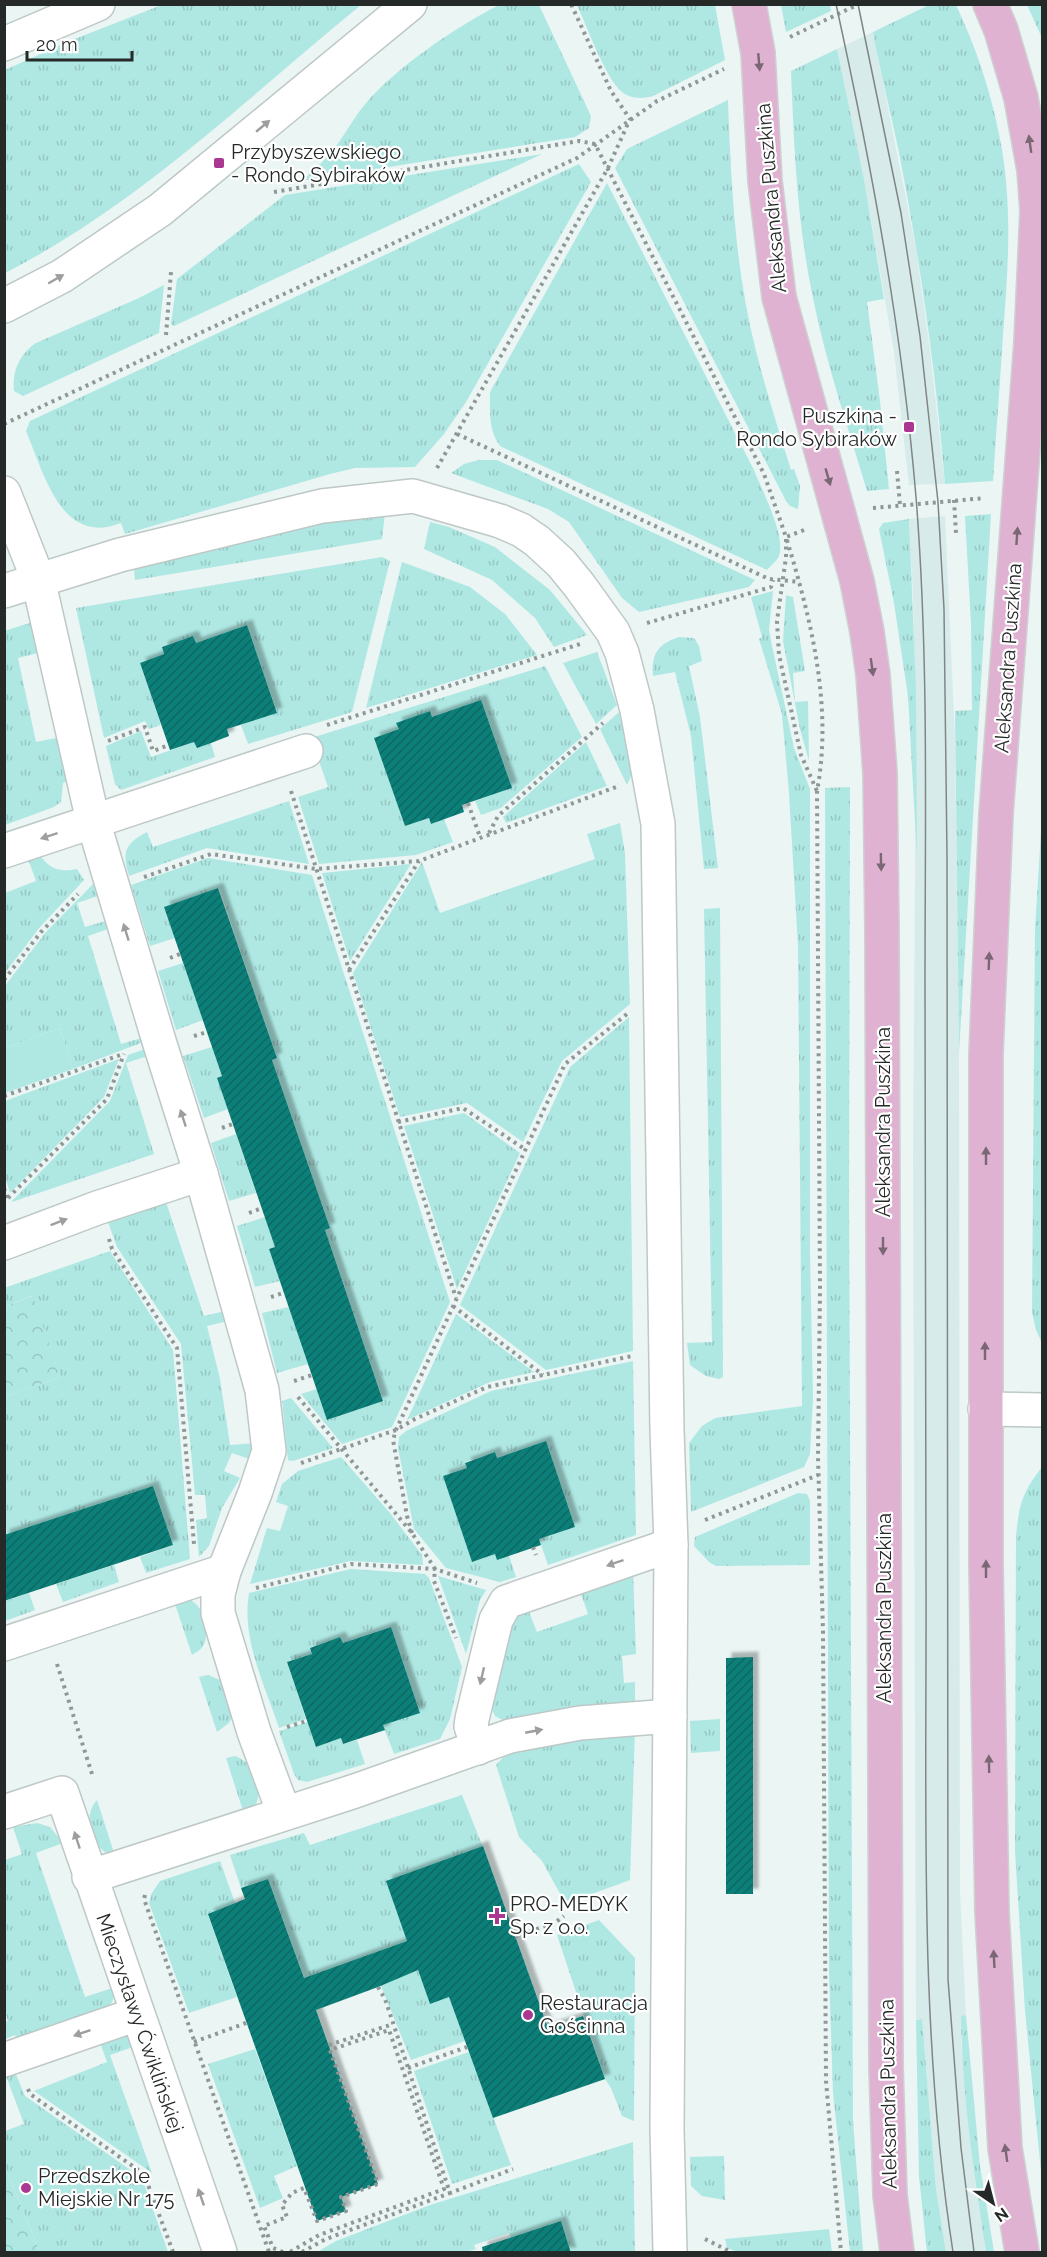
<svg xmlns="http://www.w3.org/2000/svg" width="1047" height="2257" viewBox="0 0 1047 2257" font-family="Raleway,sans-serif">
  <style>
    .built { fill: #d7ecea }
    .grass { fill: url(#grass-tufts) }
    .park { fill: url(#park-crowns) }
    .pitch { fill: #afe8e3 }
    .building { fill: url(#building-hatch); filter: url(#shadow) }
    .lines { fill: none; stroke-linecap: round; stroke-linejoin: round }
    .minor-casing { stroke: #bdc8c7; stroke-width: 36 }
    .major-casing { stroke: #cfd0d0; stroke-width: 36 }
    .path { stroke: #909897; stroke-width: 4; stroke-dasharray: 3 4.5; stroke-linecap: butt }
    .minor { stroke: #fff; stroke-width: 33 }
    .major { stroke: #dfb2d2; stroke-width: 33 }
    .tram { stroke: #7f8685; stroke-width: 1.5 }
    .oneway { fill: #796774 }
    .oneway2 { fill: #9d9f9e }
    .poi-dot { fill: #aa3791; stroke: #fff; stroke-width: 2 }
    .labels { text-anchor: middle; stroke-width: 4.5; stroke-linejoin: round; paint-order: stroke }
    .poi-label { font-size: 20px; fill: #252928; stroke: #fff; text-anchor: start }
    .street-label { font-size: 20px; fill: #252928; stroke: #fff }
  </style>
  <defs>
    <pattern id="grass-tufts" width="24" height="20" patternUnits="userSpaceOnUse" patternTransform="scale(1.5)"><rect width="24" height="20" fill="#afe8e3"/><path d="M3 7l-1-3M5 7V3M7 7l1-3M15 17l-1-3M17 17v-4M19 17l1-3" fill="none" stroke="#96c7c3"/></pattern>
    <pattern id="park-crowns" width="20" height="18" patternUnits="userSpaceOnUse" patternTransform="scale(1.5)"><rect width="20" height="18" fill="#afe8e3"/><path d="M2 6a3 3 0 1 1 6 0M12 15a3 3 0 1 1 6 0" fill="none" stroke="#96c7c3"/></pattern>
    <pattern id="building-hatch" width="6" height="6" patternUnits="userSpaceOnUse" patternTransform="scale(1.5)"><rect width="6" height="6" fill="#0a7f79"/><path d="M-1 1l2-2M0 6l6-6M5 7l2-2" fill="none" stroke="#0a6863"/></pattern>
    <filter id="shadow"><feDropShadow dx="5.5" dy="-5.5" stdDeviation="1.5" flood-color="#0004"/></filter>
  </defs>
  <rect width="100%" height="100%" fill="#eaf5f4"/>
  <g class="built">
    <polygon points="873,32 916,249 930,350 945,484 909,485 894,352 871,219 837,49"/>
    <polygon points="945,516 955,739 959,1053 960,1892 966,2015 961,2017 961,2042 975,2181 986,2252 946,2252 936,2189 922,2020 916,2019 913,1160 916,738 913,597 909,519"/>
  </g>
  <g class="grass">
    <path d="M164,4L361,5C246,99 138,205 5,273V70L67,42Z"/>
    <path d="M931,4L956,5C976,47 991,92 1000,139C1013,204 1008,270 1003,335C1000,384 996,433 993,481L945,484C936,372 920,259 898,148C890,109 880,71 873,32Z"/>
    <path d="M499,5H539L591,116L589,128L575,137L302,181C315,169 327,158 337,145C347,131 355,116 366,103C398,66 456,27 499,5Z"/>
    <path d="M577,5H715L725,60L653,96C642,99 631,99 622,92C606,80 586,24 577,5Z"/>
    <polygon points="781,5 830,5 831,11 786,32"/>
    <polygon points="1027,5 1042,5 1042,38"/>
    <path d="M837,49L864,180L884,299L867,302L880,401L889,489L867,491C848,427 826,363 813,298C797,223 794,147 791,71Z"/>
    <path d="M728,100C731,184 735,269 756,351C766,391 779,431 791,470L794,469L800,486L798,509L790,506L786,501L615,168L627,149Z"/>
    <polygon points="542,154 174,326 171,324 177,279 285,195"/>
    <path d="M579,164L591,182L466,402L444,434L415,467L355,468L330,474L125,534L121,523C61,547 44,473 26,431L30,421Z"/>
    <path d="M607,183L754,470C762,491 786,535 779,556C777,561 771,565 767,570L500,446C488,430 490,410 490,392Z"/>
    <path d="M164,285L159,333L23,396L14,391C12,370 20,354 36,343L139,298Z"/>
    <polygon points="479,460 497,460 755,580 749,587 639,612 622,598 569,522 548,509 451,473 464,464"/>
    <polygon points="385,513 382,539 135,580 134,570 335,515"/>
    <polygon points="991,514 959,1053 955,711 972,710 971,624 965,516"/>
    <polygon points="909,519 916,689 917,858 908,696 894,603 879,529 883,523"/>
    <polygon points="430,522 449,527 495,547 550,590 587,635 554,647 535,618 492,580 424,549"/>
    <polygon points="382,557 390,561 352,712 248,744 241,725 277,712 247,625 196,643 193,636 162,647 164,654 140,663 161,725 149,729 145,721 104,738 76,608"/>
    <polygon points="402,562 470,587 505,614 537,655 366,708"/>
    <polygon points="773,591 769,630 772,646 794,748 810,789 810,1253 813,1397 810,1454 804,1467 691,1512 689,1443 702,1426 715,1418 802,1406 798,946 789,793 782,714 759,639 762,637 751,597"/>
    <polygon points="786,595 793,597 805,671 793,673 795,702 808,701 809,761 800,729 783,641"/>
    <polygon points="30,623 39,635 42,652 18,658 36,742 61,737 70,779 63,783 61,802 54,807 5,825 4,631"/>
    <path d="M679,637L694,638L699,646L702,661L689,666L700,717L718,868L704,869L691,736L675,672L653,676C651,654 658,644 679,637Z"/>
    <polygon points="597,652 617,705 596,724 563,663"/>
    <polygon points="545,666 582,737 501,808 481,815 475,801 511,788 432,717 430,711 397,723 399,729 374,738 405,826 429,818 431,824 444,819 453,842 416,855 319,864 298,797 328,787 311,738"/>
    <polygon points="619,712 632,774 627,785 600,729"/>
    <polygon points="141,731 151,757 194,742 211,743 215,757 121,790 115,784 106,746"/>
    <polygon points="586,742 607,786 506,823 503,817"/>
    <polygon points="850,787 849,1195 853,2121 863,2252 850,2252 833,2093 829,1972 825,788"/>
    <path d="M289,801L309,864L207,848L129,876C122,852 124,844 147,832L153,847Z"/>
    <polygon points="1042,815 1042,1343 1036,1330 1032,1312 1035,929"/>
    <polygon points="620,823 625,853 630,1004 562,1061 523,1142 467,1103 400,1117 353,973 422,862 440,913 595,859 587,834"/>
    <path d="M45,849L42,858C52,870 61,872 77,869L84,880L40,927L5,973V893L36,881L27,856Z"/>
    <polygon points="208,858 312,875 450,1302 392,1427 342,1444 301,1394 317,1389 328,1420 383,1400 325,1230 330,1228 272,1060 277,1058 219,888 164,907 175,938 150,946 131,885"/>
    <polygon points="411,864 350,961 322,873"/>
    <polygon points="96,881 101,895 77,903 85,927 109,920 111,928 88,936 121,1044 145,1037 146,1041 73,1069 60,1028 5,1048 4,987 46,932"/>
    <polygon points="720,908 723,1377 719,1379 706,1376 690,1365 687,1343 712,1342 704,909"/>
    <polygon points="183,963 203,1020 176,1030 158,971"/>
    <polygon points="629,1017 633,1351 546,1370 460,1305 570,1067"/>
    <polygon points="212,1047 222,1076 217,1078 228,1109 204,1118 183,1056"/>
    <polygon points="148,1048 151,1055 126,1063 154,1154 12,1202 12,1201 110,1101 128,1055"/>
    <polygon points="119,1059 104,1097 10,1193 5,1177 5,1101"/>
    <polygon points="464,1113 520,1153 457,1289 404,1126"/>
    <polygon points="236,1134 256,1193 229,1201 211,1143"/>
    <polygon points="166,1202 204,1316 229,1310 232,1320 207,1326 220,1379 230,1445 255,1443 255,1461 232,1453 224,1471 240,1478 222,1508 209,1546 199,1557 196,1520 207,1518 205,1495 195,1495 181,1344 117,1247 108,1222"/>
    <polygon points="265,1217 275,1247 269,1249 280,1281 255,1287 237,1226"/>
    <polygon points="110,1251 173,1350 190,1559 146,1573 140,1557 173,1545 153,1486 5,1535 5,1397 60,1377 32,1296 5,1306 4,1288"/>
    <polygon points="289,1307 308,1364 277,1373 262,1313"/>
    <polygon points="456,1314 534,1372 490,1382 407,1420"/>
    <polygon points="633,1361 636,1535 548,1565 539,1539 575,1527 546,1442 497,1458 495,1452 465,1462 467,1468 443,1476 472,1562 495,1554 509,1556 516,1577 500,1582 446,1568 414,1529 398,1448 399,1437 406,1431 491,1391"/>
    <polygon points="291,1398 333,1448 293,1461 288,1460 282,1401"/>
    <polygon points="341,1457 390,1513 422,1555 423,1565 351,1561 250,1584 267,1528 280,1531 288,1506 276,1502 282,1484 298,1471"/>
    <path d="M1042,1467V2181L1025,2011L1015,1851L1016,1537C1019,1504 1022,1493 1042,1467Z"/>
    <polygon points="798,1493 807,1494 810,1501 810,1565 716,1566 709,1562 694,1546 695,1537"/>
    <polygon points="114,1565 119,1582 63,1602 56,1584"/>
    <path d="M351,1569L425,1574L429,1578L462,1667L450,1719L440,1739L394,1754L383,1725L420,1712L390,1627L343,1643L340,1637L310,1648L312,1654L287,1662L306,1719L279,1728C265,1685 241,1639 249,1593Z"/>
    <polygon points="633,1569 636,1654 622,1656 624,1683 635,1682 635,1704 510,1724 495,1716 488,1700 505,1627 527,1607 537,1632 588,1614 579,1588"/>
    <polygon points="438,1576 486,1590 480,1600 466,1654"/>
    <polygon points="29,1593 35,1610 5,1621 5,1601"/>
    <path d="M173,1598C178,1599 184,1598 188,1599C204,1604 211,1632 203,1646C201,1650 196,1652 192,1655Z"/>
    <polygon points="208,1675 220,1680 226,1686 233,1715 229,1723 217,1732 199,1677"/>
    <polygon points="720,1719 720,1751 691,1753 690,1721"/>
    <polygon points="308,1722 316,1747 341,1738 343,1744 357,1740 365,1764 307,1782 298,1780 294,1774 279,1731"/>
    <polygon points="635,1730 630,1880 567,1903 563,1899 542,1861 519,1837 496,1765 511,1749"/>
    <path d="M235,1756C254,1763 264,1785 256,1804L244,1814L226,1758Z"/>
    <polygon points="462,1795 483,1847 407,1941 338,1966 308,1988 268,1879 241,1888 230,1855 304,1833 310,1845"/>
    <path d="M97,1800L115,1856C92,1853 81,1816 97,1800Z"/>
    <path d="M37,1823L50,1827L63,1843L36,1853L85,1997L112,1988C116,1999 112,2003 105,2011L18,2044L15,2035L5,2039V2022L8,2021L4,2009L5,1860L22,1854L13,1827Z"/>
    <polygon points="220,1861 235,1903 208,1915 237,1997 189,2013 149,1903 152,1893 160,1881"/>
    <polygon points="599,1920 635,1958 634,2121 622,2116 611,2088 605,2079 557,1935"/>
    <polygon points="415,1962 430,2004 449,1997 465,2041 411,2060 377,1976"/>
    <path d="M966,2015L980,2166L994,2252H986C974,2175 962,2095 961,2016Z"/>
    <polygon points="922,2019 936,2189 946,2252 927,2252 919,2177 916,2020"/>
    <polygon points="118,2033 130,2038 133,2047 110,2055 152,2173 34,2091 107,2062 98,2037"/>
    <polygon points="255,2049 297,2166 274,2176 283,2198 260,2208 208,2064"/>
    <polygon points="469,2052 511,2165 452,2184 414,2071"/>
    <polygon points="14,2070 25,2096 142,2178 168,2252 40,2252 5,2167 5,2131 24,2124 5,2073"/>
    <polygon points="633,2142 635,2252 571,2252 561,2222 511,2238 509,2233 474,2245 476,2249 466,2252 317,2252 336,2241 430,2205"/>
    <polygon points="724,2156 725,2200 702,2196 691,2186 690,2157"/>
    <polygon points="829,2229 832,2252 738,2252 727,2248 725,2239"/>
  </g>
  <g class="park">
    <polygon points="33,1296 60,1377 5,1397 5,1306"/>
    <polygon points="5,2167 40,2252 5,2252"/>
  </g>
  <polygon class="pitch" points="60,1028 73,1069 5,1093 5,1048"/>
  <g class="building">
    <polygon points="247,625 277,713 227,729 229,736 211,743 197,748 194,742 170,750 140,663 164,654 162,647 193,636 196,643"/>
    <polygon points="481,700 512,788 462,805 464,812 431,824 429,818 405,826 374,738 399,729 396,723 430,711 432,717"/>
    <polygon points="218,888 277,1058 272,1060 330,1228 325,1230 383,1401 327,1420 269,1249 275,1247 217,1078 222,1076 164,907"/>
    <polygon points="546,1441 575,1527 539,1539 541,1545 497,1560 495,1554 472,1562 443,1476 467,1468 465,1463 495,1452 497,1458"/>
    <polygon points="153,1486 173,1545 4,1601 4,1535"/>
    <polygon points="391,1627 420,1713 383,1725 385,1730 343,1744 341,1738 316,1747 287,1662 312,1654 310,1648 340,1637 343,1643"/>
    <polygon points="753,1657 753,1894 726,1894 726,1658"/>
    <polygon points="483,1846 548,2028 583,2016 605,2079 493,2118 449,1997 430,2004 418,1970 378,1987 316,2010 378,2184 341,2197 346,2211 317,2221 208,1914 245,1899 241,1888 268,1879 304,1978 407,1941 386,1881"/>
    <polygon points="561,2221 571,2253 483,2253 482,2247"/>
  </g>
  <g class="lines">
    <g class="minor-casing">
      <g id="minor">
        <polyline points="4,44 98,4"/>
        <polyline points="4,306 62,276 160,210 410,4"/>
        <polyline points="4,493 38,579 93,821 159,1041 201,1174 262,1390 269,1451 255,1493 224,1571 218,1594 218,1613 254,1732 284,1813"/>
        <polyline points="4,591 120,555 322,506 413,496 500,521 521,530 537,541 561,563 579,585 613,632 622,653 637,710 658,824 667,1430 671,1545 667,2129 670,2252"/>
        <polyline points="4,851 306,751"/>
        <polyline points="4,1243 97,1208 201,1174"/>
        <polyline points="985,1409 1042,1410"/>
        <polyline points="4,1644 224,1571"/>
        <polyline points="478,1748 471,1726 472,1719 496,1620 506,1602 671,1545"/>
        <polyline points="4,1812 62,1793 220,2252"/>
        <polyline points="89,1877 355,1791 510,1736 580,1723 670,1716"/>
        <polyline points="4,2060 137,2014"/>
      </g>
    </g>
    <g class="major-casing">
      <g id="major">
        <polyline points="749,4 758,53 765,181 779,297 857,581 867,632 873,675 880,773 882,930 886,2067 890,2195 897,2252"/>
        <polyline points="990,4 1001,30 1021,98 1034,170 1037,211 1031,342 996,814 986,1054 986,1566 992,1912 1005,2148 1022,2252"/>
      </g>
    </g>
    <g class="path">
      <polyline points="790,37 859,4"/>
      <polyline points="274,192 579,141 595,144 764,474 786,537 786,557 777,621 779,655 801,755 817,791"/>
      <polyline points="166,335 171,272"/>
      <polyline points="4,424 577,158 657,101 724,69"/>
      <polyline points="457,434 769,579 800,582"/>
      <polyline points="437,468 608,168 630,119 611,91 571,4"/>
      <polyline points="897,471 900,505"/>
      <polyline points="954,500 956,533"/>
      <polyline points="873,508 985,498"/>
      <path d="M804,530L786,537C811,619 833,706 817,791L820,1288L818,1457L823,1632L826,2081L841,2252"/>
      <polyline points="647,623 771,587 773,580"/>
      <polyline points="327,725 580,644"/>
      <polyline points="108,741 145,727 153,751 169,745"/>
      <polyline points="291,791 456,1298"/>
      <polyline points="468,803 480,837"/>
      <polyline points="489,833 498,816 603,723"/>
      <polyline points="144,877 211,854 316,869 419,861 616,787"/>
      <polyline points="170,958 180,954"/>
      <polyline points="349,970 419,861"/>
      <polyline points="4,980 41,932 78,894"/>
      <polyline points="194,1036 207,1032"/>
      <polyline points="4,1096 123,1054"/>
      <polyline points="398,1122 463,1108 526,1150"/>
      <polyline points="222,1128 233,1124"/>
      <polyline points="4,1188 8,1199"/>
      <polyline points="8,1198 107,1099 124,1054"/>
      <polyline points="249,1213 262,1208"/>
      <polyline points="109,1239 112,1249 177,1348 194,1544"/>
      <polyline points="271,1297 283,1293"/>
      <polyline points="453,1306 543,1375"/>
      <polyline points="294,1381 312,1375"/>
      <polyline points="298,1397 412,1533 435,1569 434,1581 456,1638"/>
      <polyline points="301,1463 396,1430 415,1419 487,1387 632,1356"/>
      <polyline points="705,1520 818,1475"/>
      <polyline points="412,1533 407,1516 393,1440 396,1430 565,1064 627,1014"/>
      <polyline points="533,1547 536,1555"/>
      <polyline points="256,1588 351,1564 435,1569 477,1583"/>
      <polyline points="57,1664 92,1774"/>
      <polyline points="287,1727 307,1721"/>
      <polyline points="145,1895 144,1899 269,2252"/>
      <polyline points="515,1937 556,1922 564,1916"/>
      <polyline points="378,1987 385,1999 450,2193 513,2169"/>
      <polyline points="194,2042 246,2023"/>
      <polyline points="329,2045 393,2024"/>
      <polyline points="408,2068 467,2047"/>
      <polyline points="28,2089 30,2094 144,2174 173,2252"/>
      <polyline points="705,2239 731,2252"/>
      <polyline points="283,2252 273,2248 264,2226 287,2217 282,2205 292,2193 304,2188 317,2221 346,2211 341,2197 378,2184 330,2050 389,2030 444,2189 319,2235 290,2252"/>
      <polyline points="302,2252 326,2239 450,2193"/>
    </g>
    <use href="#minor" class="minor"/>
    <use href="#major" class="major"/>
    <g class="tram">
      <path d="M836,4C872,168 902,330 916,497C929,659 925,821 925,984C925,1180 926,1377 926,1573C927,1800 918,2028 953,2252"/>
      <polyline points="858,4 901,213 920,336 938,502 944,609 947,856 948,1979 961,2148 974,2252"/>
    </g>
  </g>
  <defs><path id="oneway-solid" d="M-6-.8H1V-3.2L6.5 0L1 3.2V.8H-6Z" transform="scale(1.5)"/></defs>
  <g class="oneway">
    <use href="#oneway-solid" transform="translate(759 62) rotate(85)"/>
    <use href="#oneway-solid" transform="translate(1030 144) rotate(-98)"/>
    <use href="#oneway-solid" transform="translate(828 477) rotate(74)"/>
    <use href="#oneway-solid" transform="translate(1017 536) rotate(-86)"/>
    <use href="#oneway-solid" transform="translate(872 667) rotate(82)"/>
    <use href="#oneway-solid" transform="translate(881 862) rotate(89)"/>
    <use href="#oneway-solid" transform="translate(989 961) rotate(-88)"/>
    <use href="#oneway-solid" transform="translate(986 1156) rotate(-90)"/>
    <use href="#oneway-solid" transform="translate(883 1246) rotate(90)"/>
    <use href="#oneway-solid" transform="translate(985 1351) rotate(-90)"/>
    <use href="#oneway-solid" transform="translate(986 1569) rotate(-90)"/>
    <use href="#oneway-solid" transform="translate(989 1764) rotate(-91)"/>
    <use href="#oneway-solid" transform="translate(994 1959) rotate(-93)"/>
    <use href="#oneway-solid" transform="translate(1006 2153) rotate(-98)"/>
  </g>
  <g class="oneway2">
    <use href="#oneway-solid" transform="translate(263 126) rotate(-40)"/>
    <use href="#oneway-solid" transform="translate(56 279) rotate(-30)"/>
    <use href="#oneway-solid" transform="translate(49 836) rotate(162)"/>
    <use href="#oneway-solid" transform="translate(126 932) rotate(-107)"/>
    <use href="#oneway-solid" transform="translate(183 1118) rotate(-108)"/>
    <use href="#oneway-solid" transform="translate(59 1222) rotate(-21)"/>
    <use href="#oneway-solid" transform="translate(615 1563) rotate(161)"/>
    <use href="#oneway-solid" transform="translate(482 1676) rotate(103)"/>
    <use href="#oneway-solid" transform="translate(534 1731) rotate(-11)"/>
    <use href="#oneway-solid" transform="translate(77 1840) rotate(-108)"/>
    <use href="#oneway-solid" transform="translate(82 2033) rotate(161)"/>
    <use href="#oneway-solid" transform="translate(201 2197) rotate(-109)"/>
  </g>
  <g class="poi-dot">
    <rect x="213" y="157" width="12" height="12" rx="3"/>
    <rect x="903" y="421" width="12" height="12" rx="3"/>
    <path d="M494 1907h6v6h6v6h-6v6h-6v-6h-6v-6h6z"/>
    <circle cx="528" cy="2015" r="6"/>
    <circle cx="26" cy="2188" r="6"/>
  </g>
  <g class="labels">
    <g class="poi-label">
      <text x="231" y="159">Przybyszewskiego<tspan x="231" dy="23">- Rondo Sybiraków</tspan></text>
      <text x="897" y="423" text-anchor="end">Puszkina -<tspan x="897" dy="23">Rondo Sybiraków</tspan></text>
      <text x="510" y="1911">PRO-MEDYK<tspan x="510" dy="23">Sp. z o.o.</tspan></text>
      <text x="540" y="2010">Restauracja<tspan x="540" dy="23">Gościnna</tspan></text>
      <text x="38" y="2183">Przedszkole<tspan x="38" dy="23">Miejskie Nr 175</tspan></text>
    </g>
    <g class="street-label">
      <text transform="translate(771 198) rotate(-95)" y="7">Aleksandra Puszkina</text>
      <text transform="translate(1008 658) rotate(-86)" y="7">Aleksandra Puszkina</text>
      <text transform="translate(883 1122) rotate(-90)" y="7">Aleksandra Puszkina</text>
      <text transform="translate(884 1608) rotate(-90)" y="7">Aleksandra Puszkina</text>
      <text transform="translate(140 2023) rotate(71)" y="7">Mieczysławy Ćwiklińskiej</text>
      <text transform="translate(888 2094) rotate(-91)" y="7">Aleksandra Puszkina</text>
    </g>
  </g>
  <rect width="1047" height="2257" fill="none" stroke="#252928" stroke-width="12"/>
  <g transform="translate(993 2203) rotate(145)" stroke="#ffffff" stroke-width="4.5" paint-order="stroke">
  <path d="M0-4.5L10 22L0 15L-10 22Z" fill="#252928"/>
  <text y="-9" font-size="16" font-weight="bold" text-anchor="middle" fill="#252928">N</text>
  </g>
  <path d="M27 51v9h105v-9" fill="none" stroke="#252928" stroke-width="3"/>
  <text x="36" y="51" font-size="18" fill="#252928" stroke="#ffffff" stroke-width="4.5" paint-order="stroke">20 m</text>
</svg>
